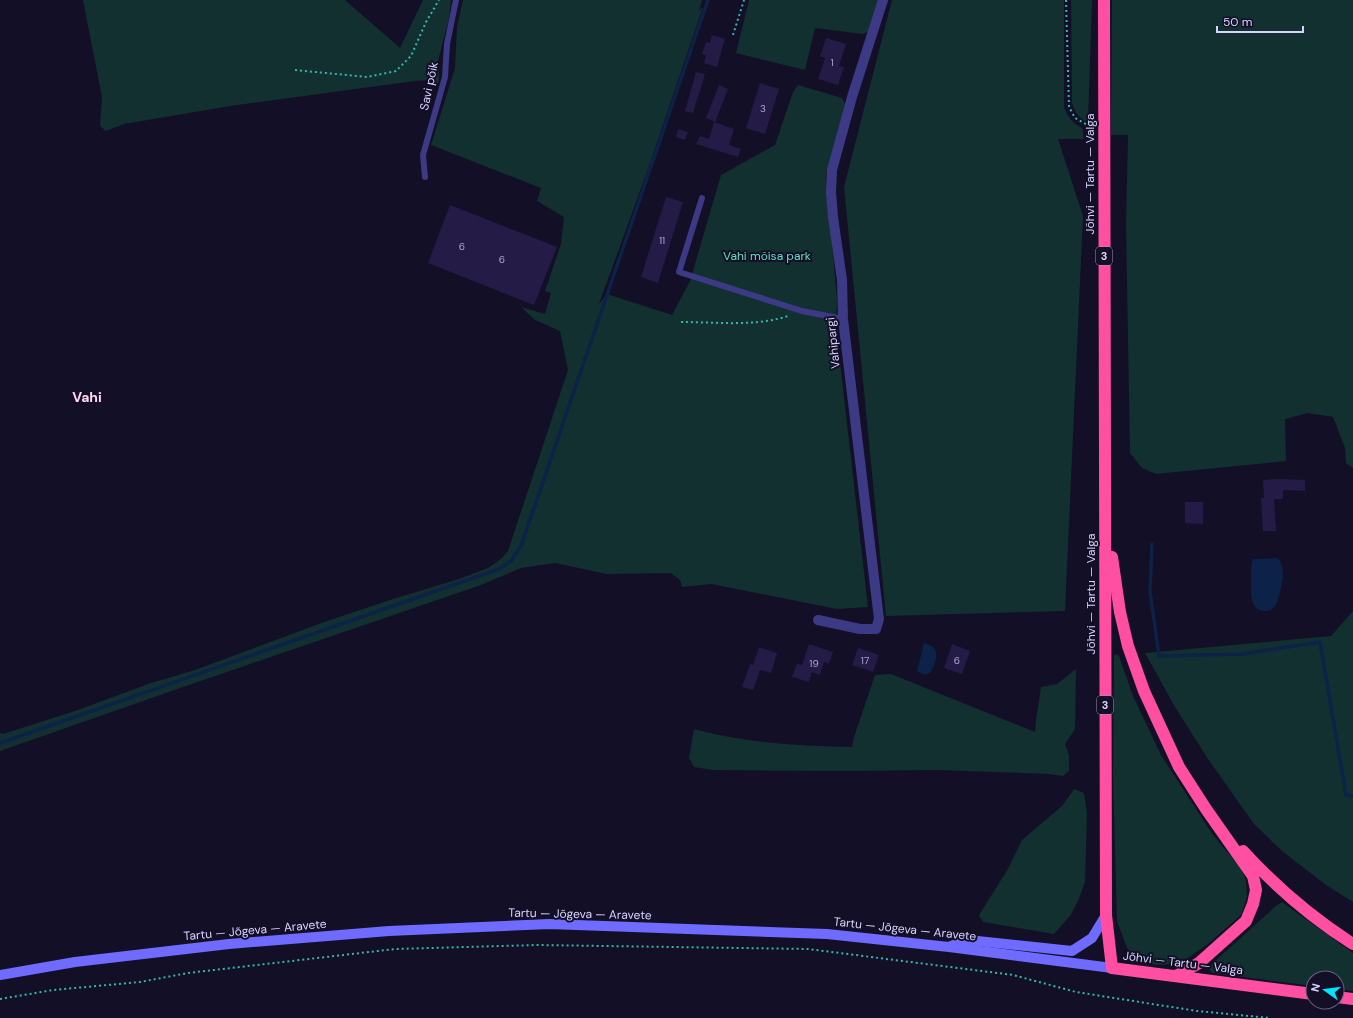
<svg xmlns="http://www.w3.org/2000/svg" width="1353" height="1018" viewBox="0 0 1353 1018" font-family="'DM Sans',sans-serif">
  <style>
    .green { fill: #12302f }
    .water { fill: #0c2248 }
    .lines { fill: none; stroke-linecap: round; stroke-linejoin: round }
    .stream { stroke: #0c2248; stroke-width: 3.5 }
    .building { fill: #241b47 }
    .path { stroke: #2fb8b0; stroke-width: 2; stroke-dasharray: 2 3; stroke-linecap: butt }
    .lane { stroke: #3d3a85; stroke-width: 6 }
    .street { stroke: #3d3a85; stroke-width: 10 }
    .secondary { stroke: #6f6bff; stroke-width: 10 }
    .highway { stroke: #ff4fa3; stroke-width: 12 }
    .labels { text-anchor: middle; stroke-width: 4; stroke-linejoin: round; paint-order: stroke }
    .number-label { font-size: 10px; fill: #aca6d1 }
    .shield { fill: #130f26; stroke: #9e99be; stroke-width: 1 }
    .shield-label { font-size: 11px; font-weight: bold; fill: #d9d4ff }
    .street-label { font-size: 12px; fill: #d9d4ff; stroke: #130f26 }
    .park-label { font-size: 12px; fill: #5fe0c0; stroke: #130f26 }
    .quarter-label { font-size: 14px; font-weight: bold; fill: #ffd6f0; stroke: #130f26 }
  </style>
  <rect width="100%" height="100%" fill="#130f26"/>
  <g class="green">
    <polygon points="83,0 345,0 400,48 423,0 451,0 449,18 438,61 439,80 437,85 430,80 415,81 230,106 124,124 106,131 100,126 102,97"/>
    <polygon points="463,0 702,0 699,11 703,7 647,172 599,304 607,294 672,315 690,281 721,175 775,145 793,92 798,85 842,98 845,104 826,175 837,299 836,327 868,607 837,609 711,584 682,587 680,580 671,573 607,574 555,563 521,568 481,585 183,687 0,751 0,733 3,734 75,711 148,684 195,670 327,621 393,599 459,579 488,568 501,559 508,551 568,370 560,331 535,320 521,307 545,314 551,293 545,291 561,244 564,217 537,201 541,188 431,145 455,68 457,27"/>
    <polygon points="749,0 878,0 868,32 863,34 815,28 805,70 736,53"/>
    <path d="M892,0H1064V107C1068,117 1072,123 1082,128L1084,139H1058L1083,216L1065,611L886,616L844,187Z"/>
    <path d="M1071,0H1092L1088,122C1079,119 1075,112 1072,103Z"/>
    <polygon points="1112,0 1353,0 1353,468 1346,463 1345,448 1333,417 1308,413 1285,419 1286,461 1156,474 1142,468 1130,453 1126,224 1128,135 1111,135"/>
    <polygon points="1353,611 1353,902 1326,885 1282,851 1254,824 1208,759 1175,707 1145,653 1331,636"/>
    <polygon points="1116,654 1119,656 1133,696 1161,755 1213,835 1241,868 1246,880 1247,897 1241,915 1208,944 1188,958 1175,964 1156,965 1139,961 1127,948 1117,921 1113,776 1114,664 1114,656"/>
    <path d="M1076,669L1075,729L1065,744L1069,755V771L1063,776L1049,774L939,770L842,771L713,770L694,767L689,758L694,729C745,743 800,746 852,747L854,737L875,675L891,674L1035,732L1036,720L1041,687L1057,684Z"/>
    <polygon points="1074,789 1084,793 1087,813 1085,882 1078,901 1070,916 1054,934 983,922 979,915 1008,869 1022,840 1062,806"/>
    <polygon points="1282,902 1353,953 1353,991 1337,989 1337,978 1313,978 1313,986 1213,973 1210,971 1209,968 1213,963 1277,905"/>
  </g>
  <g class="water">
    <path d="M1277,558L1280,561C1281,564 1283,569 1283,573C1283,580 1279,601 1275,606C1272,610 1269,611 1264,611C1250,610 1251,594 1251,583C1251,574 1250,567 1253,559Z"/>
    <path d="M924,643C942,647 937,661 930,673L924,675L917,671Z"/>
  </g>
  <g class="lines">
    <g class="stream">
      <polyline points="1152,544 1150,591 1159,656 1242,654 1320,642 1346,795 1353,796"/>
      <polyline points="0,743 499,569 511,561 521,546 708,0"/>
    </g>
  </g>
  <g class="building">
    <polygon points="712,35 725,39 717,67 704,63 706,55 702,54 706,42 710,43"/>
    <polygon points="826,38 846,44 839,66 844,67 838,85 818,79 825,58 820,56"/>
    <polygon points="696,72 705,74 693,113 685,111"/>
    <polygon points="760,83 779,89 765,134 746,128"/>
    <polygon points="719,85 728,89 715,122 706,118"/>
    <polygon points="714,122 734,129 729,145 741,149 738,157 696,144 700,136 709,139"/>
    <polygon points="678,129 688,132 685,140 676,137"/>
    <polygon points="666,197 683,202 658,283 641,277"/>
    <polygon points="450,205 557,247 534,305 428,263"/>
    <polygon points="1278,479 1305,480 1305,491 1283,490 1283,499 1274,499 1276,531 1263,531 1261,498 1264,498 1263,480"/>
    <polygon points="1185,502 1203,502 1203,524 1185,523"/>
    <polygon points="809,644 833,652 829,664 824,662 820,675 812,672 809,682 792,677 797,664 802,665"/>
    <polygon points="952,644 970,651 962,674 944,668"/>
    <polygon points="759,647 777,653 771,673 760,670 753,690 742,687 750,664 753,665"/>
    <polygon points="858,648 879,655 873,672 852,665"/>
  </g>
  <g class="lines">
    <g class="path">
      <polyline points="1066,0 1069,107 1075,118 1093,128"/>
      <polyline points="733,35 744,0"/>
      <polyline points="295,70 367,77 396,71 411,56 426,22 439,0"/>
      <path d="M681,322C716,322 755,327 788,316"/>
      <polyline points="0,999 53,990 140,982 188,973 395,949 537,945 808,949 1013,975 1076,992 1197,1011 1270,1018"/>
    </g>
    <g class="lane">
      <polyline points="425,177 423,155 445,77 447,44 456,0"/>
      <polyline points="702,198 679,272 802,311 843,319"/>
    </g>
    <polyline class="street" points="818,620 860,629 876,629 879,619 843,319 842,280 833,217 831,192 832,170 852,97 883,0"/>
    <g class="secondary">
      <polyline points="951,946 968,940 1072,951 1092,938 1106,915"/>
      <polyline points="0,975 75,962 229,944 389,931 549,924 827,934 949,947 1112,968"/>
    </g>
    <g class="highway">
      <polyline points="1104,0 1106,915 1112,968 1313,994"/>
      <polyline points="1112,557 1120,612 1128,646 1144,691 1179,767 1206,809 1253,876 1256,890 1253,904 1246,921 1199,963 1176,976"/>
      <path d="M1243,851C1275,886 1312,918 1353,944"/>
      <polyline points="1337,997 1353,999"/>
    </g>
  </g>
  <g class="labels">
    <g class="number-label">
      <text x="832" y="66">1</text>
      <text x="763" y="112">3</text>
      <text x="662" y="244">11</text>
      <text x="462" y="250">6</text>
      <text x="502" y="263">6</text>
      <text x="865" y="664">17</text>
      <text x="957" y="664">6</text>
      <text x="814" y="667">19</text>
    </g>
    <g class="shield">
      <rect x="1096" y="247" width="16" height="18" rx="3"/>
      <rect x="1097" y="696" width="16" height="18" rx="3"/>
    </g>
    <g class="shield-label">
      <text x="1104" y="260">3</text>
      <text x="1105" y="709">3</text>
    </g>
    <g class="street-label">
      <text transform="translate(429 86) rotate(-78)" y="4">Savi põik</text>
      <text transform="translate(1090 174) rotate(-90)" y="4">Jõhvi — Tartu — Valga</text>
      <text transform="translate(833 343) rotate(-96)" y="4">Vahipargi</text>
      <text transform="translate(1091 594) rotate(-90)" y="4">Jõhvi — Tartu — Valga</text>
      <text transform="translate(580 914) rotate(1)" y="4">Tartu — Jõgeva — Aravete</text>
      <text transform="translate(905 929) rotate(6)" y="4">Tartu — Jõgeva — Aravete</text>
      <text transform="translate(255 930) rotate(-5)" y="4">Tartu — Jõgeva — Aravete</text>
      <text transform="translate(1183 963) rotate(7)" y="4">Jõhvi — Tartu — Valga</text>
    </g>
    <g class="park-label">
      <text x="767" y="260">Vahi mõisa park</text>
    </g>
    <g class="quarter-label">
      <text x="87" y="402">Vahi</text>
    </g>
  </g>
  <g transform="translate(1325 990) rotate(284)"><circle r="19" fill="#130f26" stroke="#625e7d"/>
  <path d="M0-3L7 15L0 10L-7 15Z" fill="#00e5ff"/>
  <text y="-6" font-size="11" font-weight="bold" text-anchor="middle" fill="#d9d4ff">N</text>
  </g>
  <path d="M1217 26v6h86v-6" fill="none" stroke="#d9d4ff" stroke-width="2"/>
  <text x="1223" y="26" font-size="12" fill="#d9d4ff" stroke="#130f26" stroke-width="3" paint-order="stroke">50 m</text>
</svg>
